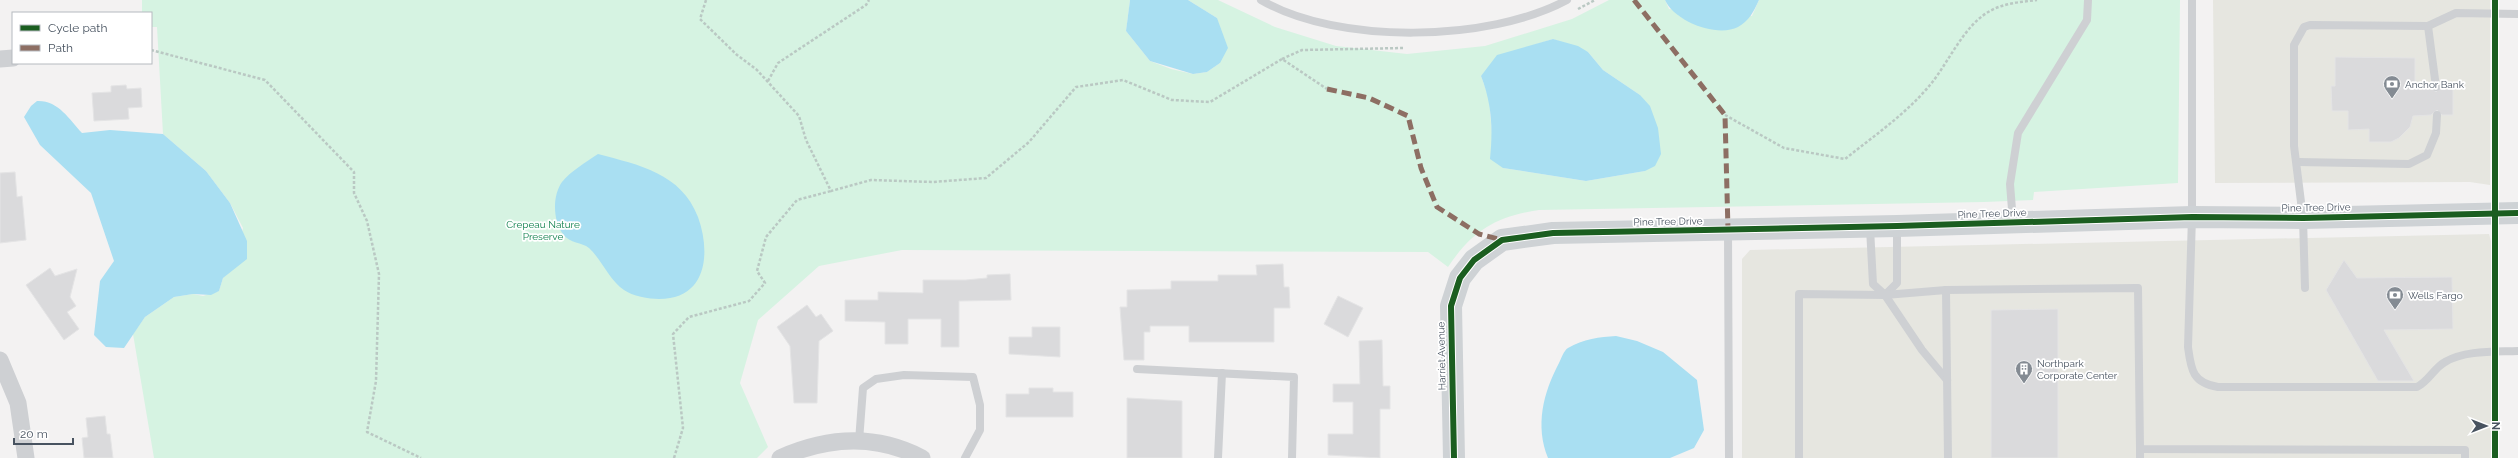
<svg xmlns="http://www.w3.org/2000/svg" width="2518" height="458" viewBox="0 0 2518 458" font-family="Raleway,sans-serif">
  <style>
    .commercial { fill: #e6e6e0 }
    .green { fill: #d6f3e2; fill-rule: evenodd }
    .water { fill: #a9dff2 }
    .building { fill: #dadadc; stroke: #e4e4e5 }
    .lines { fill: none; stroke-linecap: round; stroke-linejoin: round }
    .path { stroke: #bac8c3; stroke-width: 2.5; stroke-dasharray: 3 2; stroke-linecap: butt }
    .lane { stroke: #ced0d3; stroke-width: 8 }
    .street { stroke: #ced0d3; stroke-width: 17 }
    .secondary { stroke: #ced2d5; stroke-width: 22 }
    .quiet { stroke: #8d6e63; stroke-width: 5; stroke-dasharray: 10 5; stroke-linecap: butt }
    .cycleway-casing { stroke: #fff; stroke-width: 8 }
    .cycleway { stroke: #1b5e20; stroke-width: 6 }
    .labels { text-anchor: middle; stroke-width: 3.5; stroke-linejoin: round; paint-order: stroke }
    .poi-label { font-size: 10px; fill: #485360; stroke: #fff; text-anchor: start }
    .street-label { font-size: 10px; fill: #485360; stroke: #fff }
    .park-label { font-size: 10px; fill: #12824f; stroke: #fff }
  </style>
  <rect width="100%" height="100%" fill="#f3f2f2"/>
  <g class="commercial">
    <polygon points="2213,0 2490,0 2490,185 2470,182 2215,183"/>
    <polygon points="2489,234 2492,245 2492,458 1742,458 1742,259 1750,250"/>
  </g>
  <path class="green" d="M142,0H1130L1126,31L1150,61L1171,69L1193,74L1207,72L1220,63L1217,18L1188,0H1218L1275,27L1336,46L1407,54L1485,46L1572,19L1609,0H1665L1669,9L1752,16L1759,0H2180L2178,183L2034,192L2033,200L1984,202L1539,210C1496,216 1472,231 1448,267L1428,252L902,250L819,266L758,320L740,383L768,447L757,458H154L133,334L145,317L174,297L193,294L203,296L219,291L223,278L234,268L243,228L230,203L206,171L163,134L157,27H151V13H142ZM1553,39L1588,52L1603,70L1640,95L1645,171L1586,181L1503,168L1492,134L1489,98L1481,76L1524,48Z"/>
  <g class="water">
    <polygon points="1130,0 1188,0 1217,18 1228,48 1220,63 1207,72 1193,74 1150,61 1126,31"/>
    <path d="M1665,0H1759C1754,11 1749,21 1738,27C1717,38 1674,21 1665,0Z"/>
    <path d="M1553,39L1578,46L1588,52L1603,70L1640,95L1650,106L1658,128L1661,154L1655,166L1645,171L1586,181L1503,168L1490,159C1493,129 1492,104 1481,76L1497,55Z"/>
    <path d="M37,101C58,100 69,119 82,133L110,130L163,134L206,171L230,203L247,241V259L223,278L219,291L211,295L193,294L174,297L145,317L124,348L106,347L94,335L100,281L114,261L91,193L40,145L24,117L31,106Z"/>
    <path d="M598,154C639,165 681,173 698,217C711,253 707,299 659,299C649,299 632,296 624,290C610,281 602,260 589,248C582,242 570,244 563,234C553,221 552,196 562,182C571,171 586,162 598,154Z"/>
    <path d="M1616,336L1637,341L1663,352L1697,380L1704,430L1694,448L1670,458H1548C1535,426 1543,393 1559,363C1561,359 1564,350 1568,348C1583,339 1600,337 1616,336Z"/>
  </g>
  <g class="building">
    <polygon points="2335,57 2415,58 2415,87 2430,87 2436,92 2441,87 2453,87 2453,115 2442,115 2437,110 2431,115 2413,116 2410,127 2399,138 2391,142 2369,142 2369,129 2348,130 2348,111 2332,111 2331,86 2335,86"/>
    <polygon points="126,85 127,89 141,88 142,107 128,108 129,119 94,121 92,93 111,92 111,86"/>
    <polygon points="15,172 17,197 22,196 26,240 0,243 0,173"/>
    <polygon points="2344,260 2357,278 2452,277 2453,329 2384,330 2414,381 2378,381 2326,290"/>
    <polygon points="1283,264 1284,287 1289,287 1290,308 1274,308 1274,342 1189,342 1189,326 1150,326 1150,332 1144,332 1144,360 1124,360 1120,307 1127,307 1127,290 1171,289 1171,281 1218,281 1218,275 1257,275 1256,265"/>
    <polygon points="50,268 55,276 77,269 70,297 76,306 67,312 79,329 64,340 26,285"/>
    <polygon points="1010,274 1011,300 959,301 959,347 941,347 941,319 908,319 908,344 885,344 885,322 845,321 845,300 878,300 878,292 923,293 923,280 966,280 987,278 987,275"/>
    <polygon points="1338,296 1363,308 1348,337 1324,324"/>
    <polygon points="807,305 816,317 821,314 833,331 819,341 817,403 794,403 790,346 777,327"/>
    <polygon points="2058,309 2058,458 1991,458 1991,310"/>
    <polygon points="1032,327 1060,327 1060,357 1009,354 1009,337 1032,337"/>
    <polygon points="1382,340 1383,386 1390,386 1390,409 1380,409 1380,458 1328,455 1328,434 1353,434 1353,402 1333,402 1333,384 1360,384 1359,341"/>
    <polygon points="1029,388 1053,388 1053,392 1073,392 1073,417 1006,417 1006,394 1029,394"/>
    <polygon points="1127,398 1182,401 1182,458 1127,458"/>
    <polygon points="105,416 107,434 110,434 113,458 84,458 82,438 88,437 86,418"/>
  </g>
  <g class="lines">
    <g class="path">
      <polyline points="706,0 700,19 737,55 757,70 799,116 806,140 831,191 871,180 933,182 986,178 1029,142 1076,87 1123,80 1172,100 1210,102 1282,59 1327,89"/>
      <polyline points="1578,9 1595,0"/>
      <polyline points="151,50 265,80 354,172 354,193 367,221 379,274 376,381 367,432 421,458"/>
      <polyline points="1282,59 1302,50 1403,48"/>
      <polyline points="768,81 778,63 866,5 869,0"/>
      <path d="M1725,115L1784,148L1845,159C1874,136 1907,113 1930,85C1949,62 1964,25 1990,11C2004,3 2021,2 2037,0"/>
      <polyline points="674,458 683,428 673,334 689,317 749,301 765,283 757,271 766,237 797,200 831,191"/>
    </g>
    <g class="lane">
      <path d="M1261,0C1338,45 1489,42 1567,0"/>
      <path d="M2192,0V217L2188,347C2191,369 2192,383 2218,387H2417C2429,381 2434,368 2445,362C2465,350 2495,352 2518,351"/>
      <polyline points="2428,26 2436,87"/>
      <polyline points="2298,162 2409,164 2427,155 2436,133 2437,115"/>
      <polyline points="2013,222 2010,184 2018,133 2087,20 2088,0"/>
      <polyline points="1870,228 1873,284 1885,295 1922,350 1947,380"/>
      <polyline points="1728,231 1729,458"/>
      <polyline points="2305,288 2303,218 2294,146 2294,45 2304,27 2310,25 2428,26 2456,13 2518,14"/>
      <polyline points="1946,290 1948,458"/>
      <polyline points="1885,295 1897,283 1897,226"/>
      <polyline points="1137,369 1294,377 1292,458"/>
      <polyline points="859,441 863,388 876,379 904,375 973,377 980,405 980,430 965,458"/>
      <polyline points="2140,449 2140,458"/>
      <polyline points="1218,458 1222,373"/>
      <polyline points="1799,458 1799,294 1885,295 1946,290 2138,288 2140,449 2465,450 2465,458"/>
    </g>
    <g class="street">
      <polyline points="0,59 13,58"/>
      <polyline points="0,360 18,403 26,458"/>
      <path d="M780,458C827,437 876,434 922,458"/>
    </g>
    <polyline class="secondary" points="1454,458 1451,306 1460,278 1474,260 1502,240 1553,233 1897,226 2192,217 2303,218 2518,213"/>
    <g class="quiet">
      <polyline points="1634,0 1725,115 1728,230"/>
      <polyline points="1327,89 1369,98 1408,116 1421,168 1437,207 1479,234 1502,240"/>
    </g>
    <g class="cycleway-casing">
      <g id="cycleway">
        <polyline points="2495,0 2495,458"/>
        <polyline points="1454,458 1451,306 1460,278 1474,260 1502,240 1553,233 1897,226 2192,217 2303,218 2518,213"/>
      </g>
    </g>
    <use href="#cycleway" class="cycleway"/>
  </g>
  <defs>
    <g id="bank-pin" transform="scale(0.9)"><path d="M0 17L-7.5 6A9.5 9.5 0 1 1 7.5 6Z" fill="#848b93" stroke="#fff"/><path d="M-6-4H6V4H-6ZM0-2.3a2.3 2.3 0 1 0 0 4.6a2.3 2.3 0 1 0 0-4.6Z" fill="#fff"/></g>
    <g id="building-pin" transform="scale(0.9)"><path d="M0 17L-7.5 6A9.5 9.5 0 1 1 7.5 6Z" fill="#848b93" stroke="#fff"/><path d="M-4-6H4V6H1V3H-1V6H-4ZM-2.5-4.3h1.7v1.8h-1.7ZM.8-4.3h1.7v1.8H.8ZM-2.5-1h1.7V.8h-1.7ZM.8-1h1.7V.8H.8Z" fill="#fff"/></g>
  </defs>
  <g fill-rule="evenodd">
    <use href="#bank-pin" x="2392" y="84"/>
    <use href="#bank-pin" x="2395" y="295"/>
    <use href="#building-pin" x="2024" y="369"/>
  </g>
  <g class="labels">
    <g class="poi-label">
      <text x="2405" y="88">Anchor Bank</text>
      <text x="2408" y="299">Wells Fargo</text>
      <text x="2037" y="367">Northpark<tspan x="2037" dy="12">Corporate Center</tspan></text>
    </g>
    <g class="street-label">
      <text transform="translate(2316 207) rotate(-1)" y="4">Pine Tree Drive</text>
      <text transform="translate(1992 213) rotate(-2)" y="4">Pine Tree Drive</text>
      <text transform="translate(1668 221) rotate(-1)" y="4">Pine Tree Drive</text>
      <text transform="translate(1441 356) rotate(-91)" y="4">Harriet Avenue</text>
    </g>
    <g class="park-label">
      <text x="543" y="228">Crepeau Nature<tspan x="543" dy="12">Preserve</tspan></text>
    </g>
  </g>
  <rect x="12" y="12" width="140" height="52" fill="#ffffff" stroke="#b6babf"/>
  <rect x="20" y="25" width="20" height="6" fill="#1b5e20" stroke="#b6babf"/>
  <text x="48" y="32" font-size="12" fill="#485360">Cycle path</text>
  <rect x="20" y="45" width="20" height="6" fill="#8d6e63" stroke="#b6babf"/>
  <text x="48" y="52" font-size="12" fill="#485360">Path</text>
  <g transform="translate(2486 426) rotate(90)" stroke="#ffffff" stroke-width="3" paint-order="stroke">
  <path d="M0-3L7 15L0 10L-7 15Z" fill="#485360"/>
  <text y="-6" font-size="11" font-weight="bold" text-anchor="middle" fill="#485360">N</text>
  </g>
  <path d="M14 438v6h59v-6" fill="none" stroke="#485360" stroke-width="2"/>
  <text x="20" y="438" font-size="12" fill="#485360" stroke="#ffffff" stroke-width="3" paint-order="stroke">20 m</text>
</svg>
